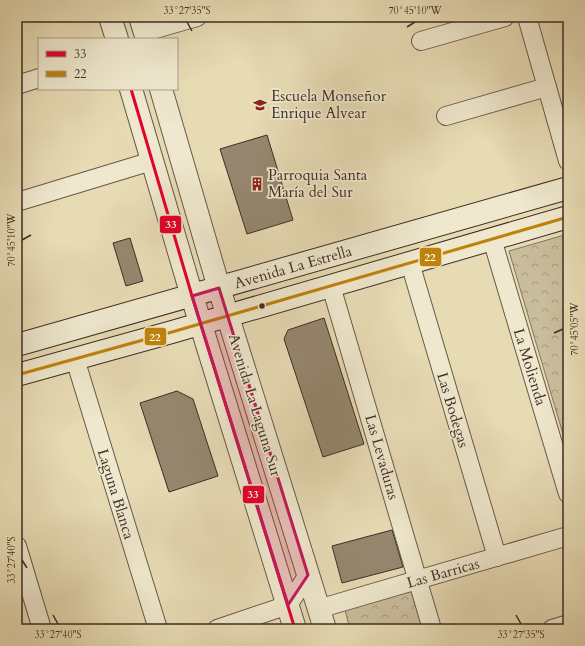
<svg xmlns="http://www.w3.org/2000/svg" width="585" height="646" viewBox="0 0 585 646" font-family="Cardo,serif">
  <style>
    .park { fill: url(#park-crowns); stroke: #847560 }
    .building { fill: #95876f; stroke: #3d2d24 }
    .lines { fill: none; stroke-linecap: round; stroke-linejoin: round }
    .minor-casing { stroke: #685848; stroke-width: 20 }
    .tertiary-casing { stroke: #685848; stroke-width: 24 }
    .secondary-casing { stroke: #3d2d24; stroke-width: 24 }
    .minor { stroke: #efe8ce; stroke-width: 18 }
    .tertiary { stroke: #efe8ce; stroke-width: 22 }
    .secondary { stroke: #efe8ce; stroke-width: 22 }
    .bus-1-casing { stroke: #efe8ce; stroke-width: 6 }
    .bus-2-casing { stroke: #efe8ce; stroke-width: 6 }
    .bus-1 { stroke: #e4002b; stroke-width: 3 }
    .bus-2 { stroke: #bf820b; stroke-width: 3 }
    .marked { fill: #c2185b; fill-opacity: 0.2; stroke: #c2185b; stroke-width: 3; stroke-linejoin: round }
    .ticks { fill: none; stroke: #3d2d24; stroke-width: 1.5 }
    .bus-dot { fill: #3d2d24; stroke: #efe8ce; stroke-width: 1.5 }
    .labels { text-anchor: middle; stroke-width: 3.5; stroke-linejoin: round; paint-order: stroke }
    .poi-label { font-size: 15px; fill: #3d2d24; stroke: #efe8ce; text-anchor: start }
    .street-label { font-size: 15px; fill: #3d2d24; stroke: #efe8ce }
    .line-badge { stroke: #efe8ce; stroke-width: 1.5 }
    .badge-label { font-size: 11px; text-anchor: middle; font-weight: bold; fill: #fff }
    .neatline { fill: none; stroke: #3d2d24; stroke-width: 1.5 }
    .ticks-label { font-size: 10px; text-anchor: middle; fill: #3d2d24 }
  </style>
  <defs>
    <pattern id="park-crowns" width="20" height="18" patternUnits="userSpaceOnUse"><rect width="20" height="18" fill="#cabd9c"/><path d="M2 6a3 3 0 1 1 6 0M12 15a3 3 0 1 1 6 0" fill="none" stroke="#a59a7f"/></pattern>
  </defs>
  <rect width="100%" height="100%" fill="#e7dbb4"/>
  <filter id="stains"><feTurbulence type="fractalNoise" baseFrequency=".005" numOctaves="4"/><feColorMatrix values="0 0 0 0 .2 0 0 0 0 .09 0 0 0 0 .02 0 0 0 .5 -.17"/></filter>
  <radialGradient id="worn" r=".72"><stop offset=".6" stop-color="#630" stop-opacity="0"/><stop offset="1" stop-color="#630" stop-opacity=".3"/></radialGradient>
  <g class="park">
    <polygon points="568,234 568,451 509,251"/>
    <polygon points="414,585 427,629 350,629 344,606"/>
  </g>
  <g class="building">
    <polygon points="267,135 293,220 247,234 220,149"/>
    <polygon points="130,238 143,281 126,286 113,243"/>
    <polygon points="324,318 364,444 323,457 284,339 288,330"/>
    <polygon points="177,391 193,399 218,476 169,492 140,403"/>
    <polygon points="392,530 403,567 342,583 332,546"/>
  </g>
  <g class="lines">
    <g class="minor-casing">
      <g id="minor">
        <polyline points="527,17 568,161"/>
        <polyline points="145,32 197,17"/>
        <polyline points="421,41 505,17"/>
        <polyline points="17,85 39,78"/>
        <polyline points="446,116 547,87"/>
        <polyline points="17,202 152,161"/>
        <polyline points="492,239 568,494"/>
        <polyline points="410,263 497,557"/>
        <polyline points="331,286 432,629"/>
        <polyline points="75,359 158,629"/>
        <polyline points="17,546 42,629"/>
        <polyline points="318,609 568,536"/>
        <polyline points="217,629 288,605 308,575"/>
        <polyline points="552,629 568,624"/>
      </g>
    </g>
    <g class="tertiary-casing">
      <g id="tertiary">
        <polyline points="110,17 117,39"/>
        <polyline points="140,17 147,39"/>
        <polyline points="131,89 192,296 295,629"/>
        <polyline points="161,89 219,288 325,629"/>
      </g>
    </g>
    <g class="secondary-casing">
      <g id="secondary">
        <polyline points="17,345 568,188"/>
        <polyline points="17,375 172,332 568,217"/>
      </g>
    </g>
    <use href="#minor" class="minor"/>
    <use href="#tertiary" class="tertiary"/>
    <use href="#secondary" class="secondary"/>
    <g class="bus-1-casing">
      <polyline id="bus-1" points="131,89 192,296 295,629"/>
    </g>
    <g class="bus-2-casing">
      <polyline id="bus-2" points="17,375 172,332 568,217"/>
    </g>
    <use href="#bus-1" class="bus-1"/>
    <use href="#bus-2" class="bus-2"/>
  </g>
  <path class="marked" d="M219,288L308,575L288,605L192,296Z"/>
  <path class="ticks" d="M187,22L192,31M407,27L415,22M22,240L31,235M554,333L563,329M22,560L27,568M53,615L58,624M516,615L521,624"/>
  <defs>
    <g id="school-bare" transform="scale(1.08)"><path d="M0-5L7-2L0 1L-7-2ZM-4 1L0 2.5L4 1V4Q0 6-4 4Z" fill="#8f2418" stroke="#efe8ce" stroke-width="2.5" paint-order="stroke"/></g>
    <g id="building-bare" transform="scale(1.08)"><path d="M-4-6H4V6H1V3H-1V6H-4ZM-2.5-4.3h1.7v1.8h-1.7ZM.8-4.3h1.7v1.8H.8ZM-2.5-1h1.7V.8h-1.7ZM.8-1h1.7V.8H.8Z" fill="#8f2418" stroke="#efe8ce" stroke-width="2.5" paint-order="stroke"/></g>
  </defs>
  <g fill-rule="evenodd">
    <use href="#school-bare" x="260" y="105"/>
    <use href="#building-bare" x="257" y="184"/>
  </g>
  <circle class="bus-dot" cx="262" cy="306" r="3.5"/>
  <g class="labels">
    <g class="poi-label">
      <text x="271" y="101">Escuela Monseñor<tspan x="271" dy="17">Enrique Alvear</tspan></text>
      <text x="268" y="180">Parroquia Santa<tspan x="268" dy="17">María del Sur</tspan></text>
    </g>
    <g class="street-label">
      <text transform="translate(293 267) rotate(-16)" y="5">Avenida La Estrella</text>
      <text transform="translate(530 367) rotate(73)" y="5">La Molienda</text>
      <text transform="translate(255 405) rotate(73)" y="5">Avenida La Laguna Sur</text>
      <text transform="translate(453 410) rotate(73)" y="5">Las Bodegas</text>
      <text transform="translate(382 457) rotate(74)" y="5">Las Levaduras</text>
      <text transform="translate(116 494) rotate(73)" y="5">Laguna Blanca</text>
      <text transform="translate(443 573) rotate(-16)" y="5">Las Barricas</text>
    </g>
  </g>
  <g class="line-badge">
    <rect x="159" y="215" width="23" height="19" rx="4" fill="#e4002b"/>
    <rect x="419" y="247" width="23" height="20" rx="4" fill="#bf820b"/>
    <rect x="144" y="327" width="23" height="19" rx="4" fill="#bf820b"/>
    <rect x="242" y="485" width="23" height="19" rx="4" fill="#e4002b"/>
  </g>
  <g class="badge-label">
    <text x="171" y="228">33</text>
    <text x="430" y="261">22</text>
    <text x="155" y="341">22</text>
    <text x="253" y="498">33</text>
  </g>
  <rect width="585" height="646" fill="none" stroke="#e7dbb4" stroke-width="44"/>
  <rect x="38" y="38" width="140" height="52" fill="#efe8ce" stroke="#a89d8a"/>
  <rect x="46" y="51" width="20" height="6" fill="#e4002b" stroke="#a89d8a"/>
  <text x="74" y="58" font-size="12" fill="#3d2d24">33</text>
  <rect x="46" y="71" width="20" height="6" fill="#bf820b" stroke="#a89d8a"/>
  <text x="74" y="78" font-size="12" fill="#3d2d24">22</text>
  <rect x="22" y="22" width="541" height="602" class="neatline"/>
  <g class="ticks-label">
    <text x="187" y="14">33°27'35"S</text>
    <text x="415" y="14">70°45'10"W</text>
    <text transform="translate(11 240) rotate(-90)" y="4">70°45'10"W</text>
    <text transform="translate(574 329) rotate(-90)" y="4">70°45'05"W</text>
    <text transform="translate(11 560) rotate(-90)" y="4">33°27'40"S</text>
    <text x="58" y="638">33°27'40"S</text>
    <text x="521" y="638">33°27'35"S</text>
  </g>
  <rect width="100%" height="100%" filter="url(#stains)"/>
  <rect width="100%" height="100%" fill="url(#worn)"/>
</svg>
